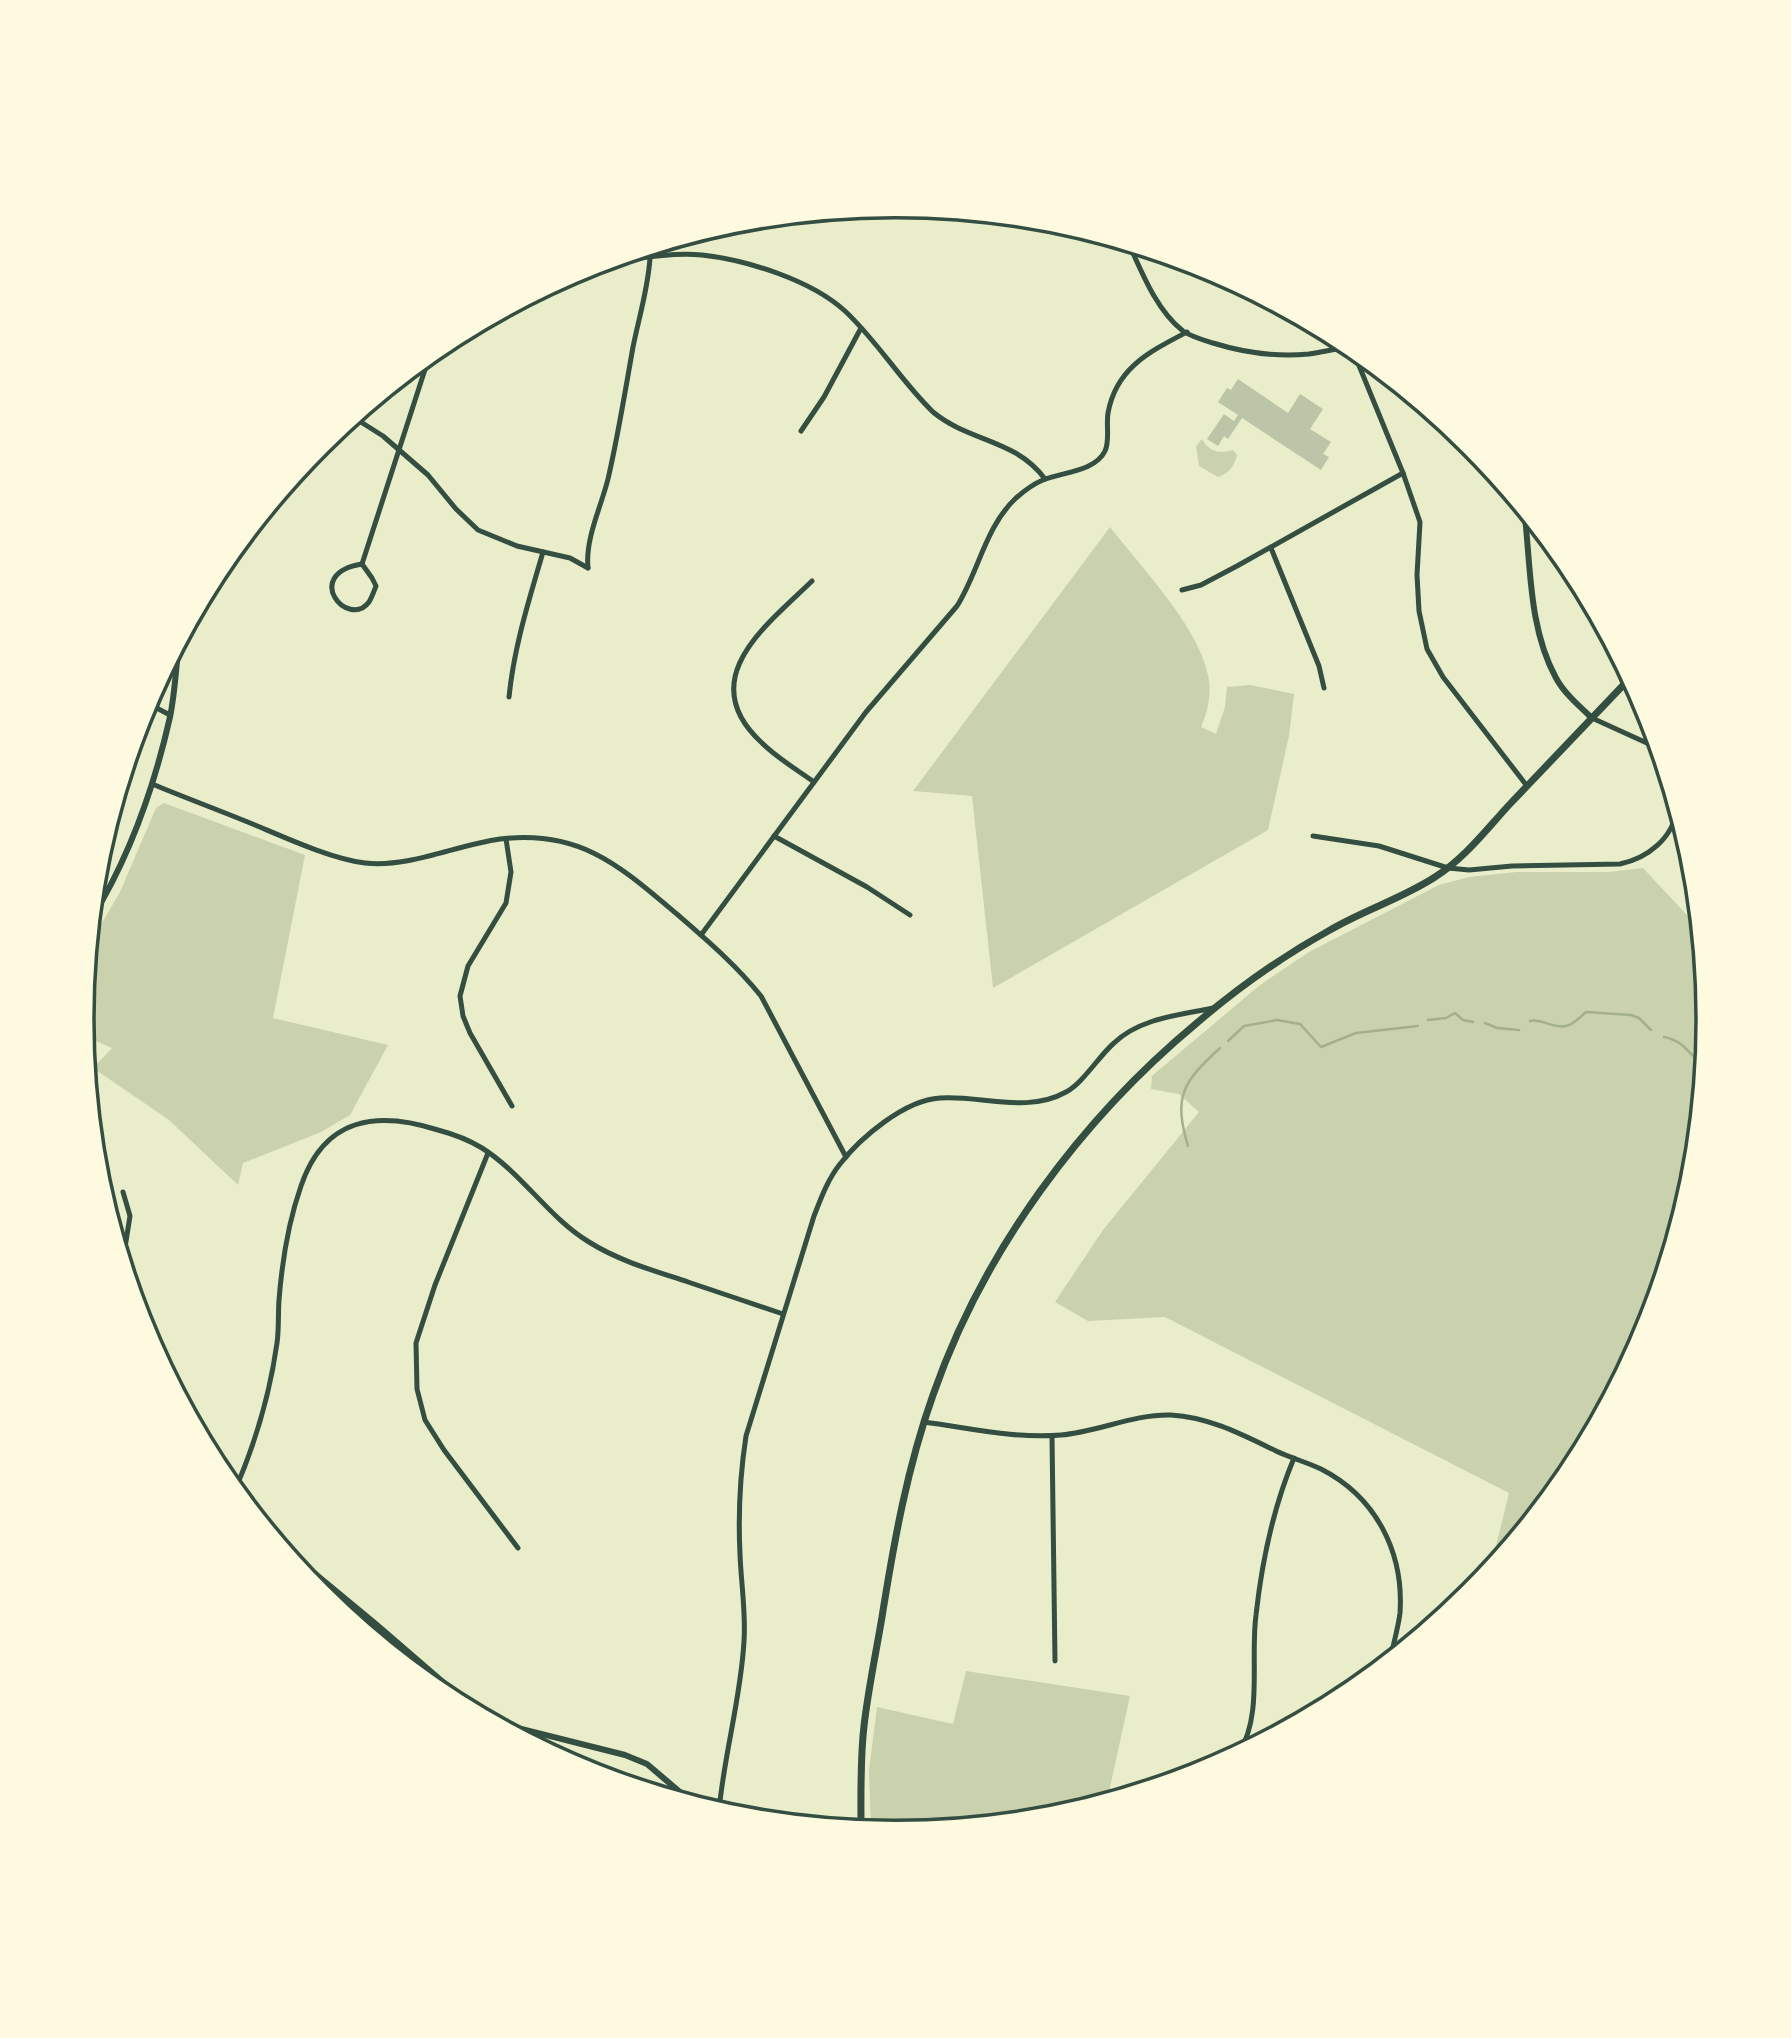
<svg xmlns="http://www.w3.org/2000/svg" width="1791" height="2038" viewBox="0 0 1791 2038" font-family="'Sofia Sans Condensed',sans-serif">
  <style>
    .green { fill: #cad2ad }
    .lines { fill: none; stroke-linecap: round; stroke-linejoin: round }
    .stream { stroke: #a3b18a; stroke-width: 2.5 }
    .building { fill: #bcc5a7 }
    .minor { stroke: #344e41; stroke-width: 5 }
    .tertiary { stroke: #344e41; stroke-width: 6 }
    .secondary { stroke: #344e41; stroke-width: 7 }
    .rim { fill: none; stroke: #344e41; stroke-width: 3.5 }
  </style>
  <rect width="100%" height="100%" fill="#e9edc9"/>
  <g class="green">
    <path d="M1202,439C1209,452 1219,454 1233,450L1237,455C1234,467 1229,473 1218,477L1199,466L1196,446Z"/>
    <path d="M1110,527C1141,567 1198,626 1208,675C1212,693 1208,711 1201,727L1216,734L1225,707L1227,687L1250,685L1294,694L1289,736L1268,830L993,988L972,796L913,791Z"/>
    <polygon points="164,803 305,855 273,1018 388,1045 350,1115 321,1132 243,1163 238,1185 169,1120 93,1068 112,1048 84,1036 82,1019 89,945 120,892 156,808"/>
    <polygon points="1643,868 1700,929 1709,1019 1693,1178 1647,1331 1571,1471 1490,1571 1509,1493 1165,1317 1088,1321 1055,1302 1103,1230 1199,1112 1179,1094 1151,1089 1152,1076 1260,985 1309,952 1439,885 1469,877 1516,872 1609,872"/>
    <polygon points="966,1671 1130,1696 1107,1801 1054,1817 895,1832 871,1830 869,1771 877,1707 953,1724"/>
  </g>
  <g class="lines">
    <g class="stream">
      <polyline points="1428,1020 1446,1018 1455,1013 1463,1020 1473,1022"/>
      <path d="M1530,1021C1541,1018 1553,1029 1566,1026C1573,1025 1580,1017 1586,1012L1631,1015L1639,1018L1651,1030"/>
      <polyline points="1485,1023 1497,1028 1519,1030"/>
      <path d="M1664,1037C1688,1042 1686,1055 1704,1063"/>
      <polyline points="1228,1041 1244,1026 1277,1020 1300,1024 1321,1047 1356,1033 1418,1026"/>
      <path d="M1188,1146C1173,1096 1183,1082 1220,1048"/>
    </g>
  </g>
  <polygon class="building" points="1238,379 1288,413 1300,394 1323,409 1310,429 1331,442 1323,454 1329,457 1321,470 1242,418 1228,439 1224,436 1218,446 1207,439 1224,414 1234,421 1238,415 1218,402 1227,388 1231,390"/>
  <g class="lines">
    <g class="minor">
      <path d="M1129,244C1142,273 1157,311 1183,331C1192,337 1203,340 1213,343C1245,353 1277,357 1309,354C1324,352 1338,348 1352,347"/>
      <path d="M595,264C630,260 667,252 702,255C747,260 811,280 845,311C878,342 901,381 933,412C969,442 1016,439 1045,479"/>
      <polyline points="1351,346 1403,473 1420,522 1417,575 1419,611 1427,649 1443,677 1527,786"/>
      <polyline points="353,417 383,436 428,475 456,509 478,530 517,546 570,558 588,568"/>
      <polyline points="801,431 824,397 861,328"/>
      <polyline points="1271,548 1319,666 1324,688"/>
      <polyline points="362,564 430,354"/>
      <path d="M362,564L372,578L376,586C374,591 372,597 369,602C348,630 301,574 362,564Z"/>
      <path d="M588,568C585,539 601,507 608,479C618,436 625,392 633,347C639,317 648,289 650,258"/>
      <path d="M812,581C768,624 692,679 762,743C777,758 796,769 814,782"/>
      <polyline points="1182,590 1201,585 1237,566 1403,473"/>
      <path d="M509,697C514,647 529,600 543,552"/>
      <polyline points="147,703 170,715"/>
      <polyline points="1592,718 1660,749"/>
      <path d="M152,784C186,798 221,811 255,825C286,838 332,859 365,863C410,868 456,845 500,839C581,829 621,867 678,915C708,941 736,965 761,996L846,1157"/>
      <polyline points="774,836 867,887 910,915"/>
      <path d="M1313,836L1379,846L1448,868L1469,870L1512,866L1620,864C1648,858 1673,838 1677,809"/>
      <polyline points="506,839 511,872 506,903 468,966 460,996 463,1016 470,1033 512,1106"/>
      <path d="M701,935L866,712L957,606C979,571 985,527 1016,498C1024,491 1033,484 1043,480C1061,472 1095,472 1105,451C1110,441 1106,425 1108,413C1116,368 1149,352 1187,332"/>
      <polyline points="488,1153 435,1285 416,1343 417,1389 425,1420 444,1450 518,1548"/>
      <polyline points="123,1260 130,1216 123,1192"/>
      <path d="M924,1422C970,1428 1015,1439 1061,1435C1098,1432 1133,1414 1171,1415C1209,1417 1243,1435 1276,1451C1291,1458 1306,1462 1321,1469C1376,1497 1404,1552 1400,1613C1398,1629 1393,1645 1390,1660"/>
      <polyline points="1052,1436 1055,1661"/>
      <path d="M235,1490C255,1444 270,1393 277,1343C279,1329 278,1314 279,1300C282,1262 288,1223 301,1186C324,1118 376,1110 438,1130C453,1134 469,1140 482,1148C523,1174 548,1217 589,1242C619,1261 655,1271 688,1282C720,1293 751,1303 783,1314"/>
      <path d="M1239,1753C1263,1714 1250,1659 1256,1615C1262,1561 1273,1508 1294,1458"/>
      <path d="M719,1811C724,1754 741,1698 744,1641C746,1612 741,1583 740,1554C738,1514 740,1475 746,1436L814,1216C821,1198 828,1179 840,1164C861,1137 905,1100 940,1098C981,1095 1027,1114 1066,1092C1083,1083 1099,1056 1114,1043C1140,1018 1180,1015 1213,1008"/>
    </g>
    <g class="tertiary">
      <path d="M1524,508C1531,564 1528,627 1556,678C1564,693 1579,706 1592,718"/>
      <path d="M92,918C130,856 154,788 170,717C175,693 176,667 179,642"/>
      <polyline points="288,1554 307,1567 377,1625 473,1708 502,1724 625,1755 647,1764 694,1804"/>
    </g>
    <path class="secondary" d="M861,1829C861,1795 860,1760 864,1726C868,1690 876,1653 882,1617C894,1542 907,1468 933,1395C983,1251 1081,1119 1198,1022C1239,987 1283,956 1330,930C1364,910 1403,898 1435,877C1464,859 1486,830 1509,805C1549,763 1590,720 1631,677"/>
  </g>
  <path d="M0 0H1791V2038H0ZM94 1019a801 801 0 1 1 1602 0a801 801 0 1 1-1602 0Z" fill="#fefae0" fill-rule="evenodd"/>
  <path class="rim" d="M94 1019a801 801 0 1 1 1602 0a801 801 0 1 1-1602 0Z"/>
</svg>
